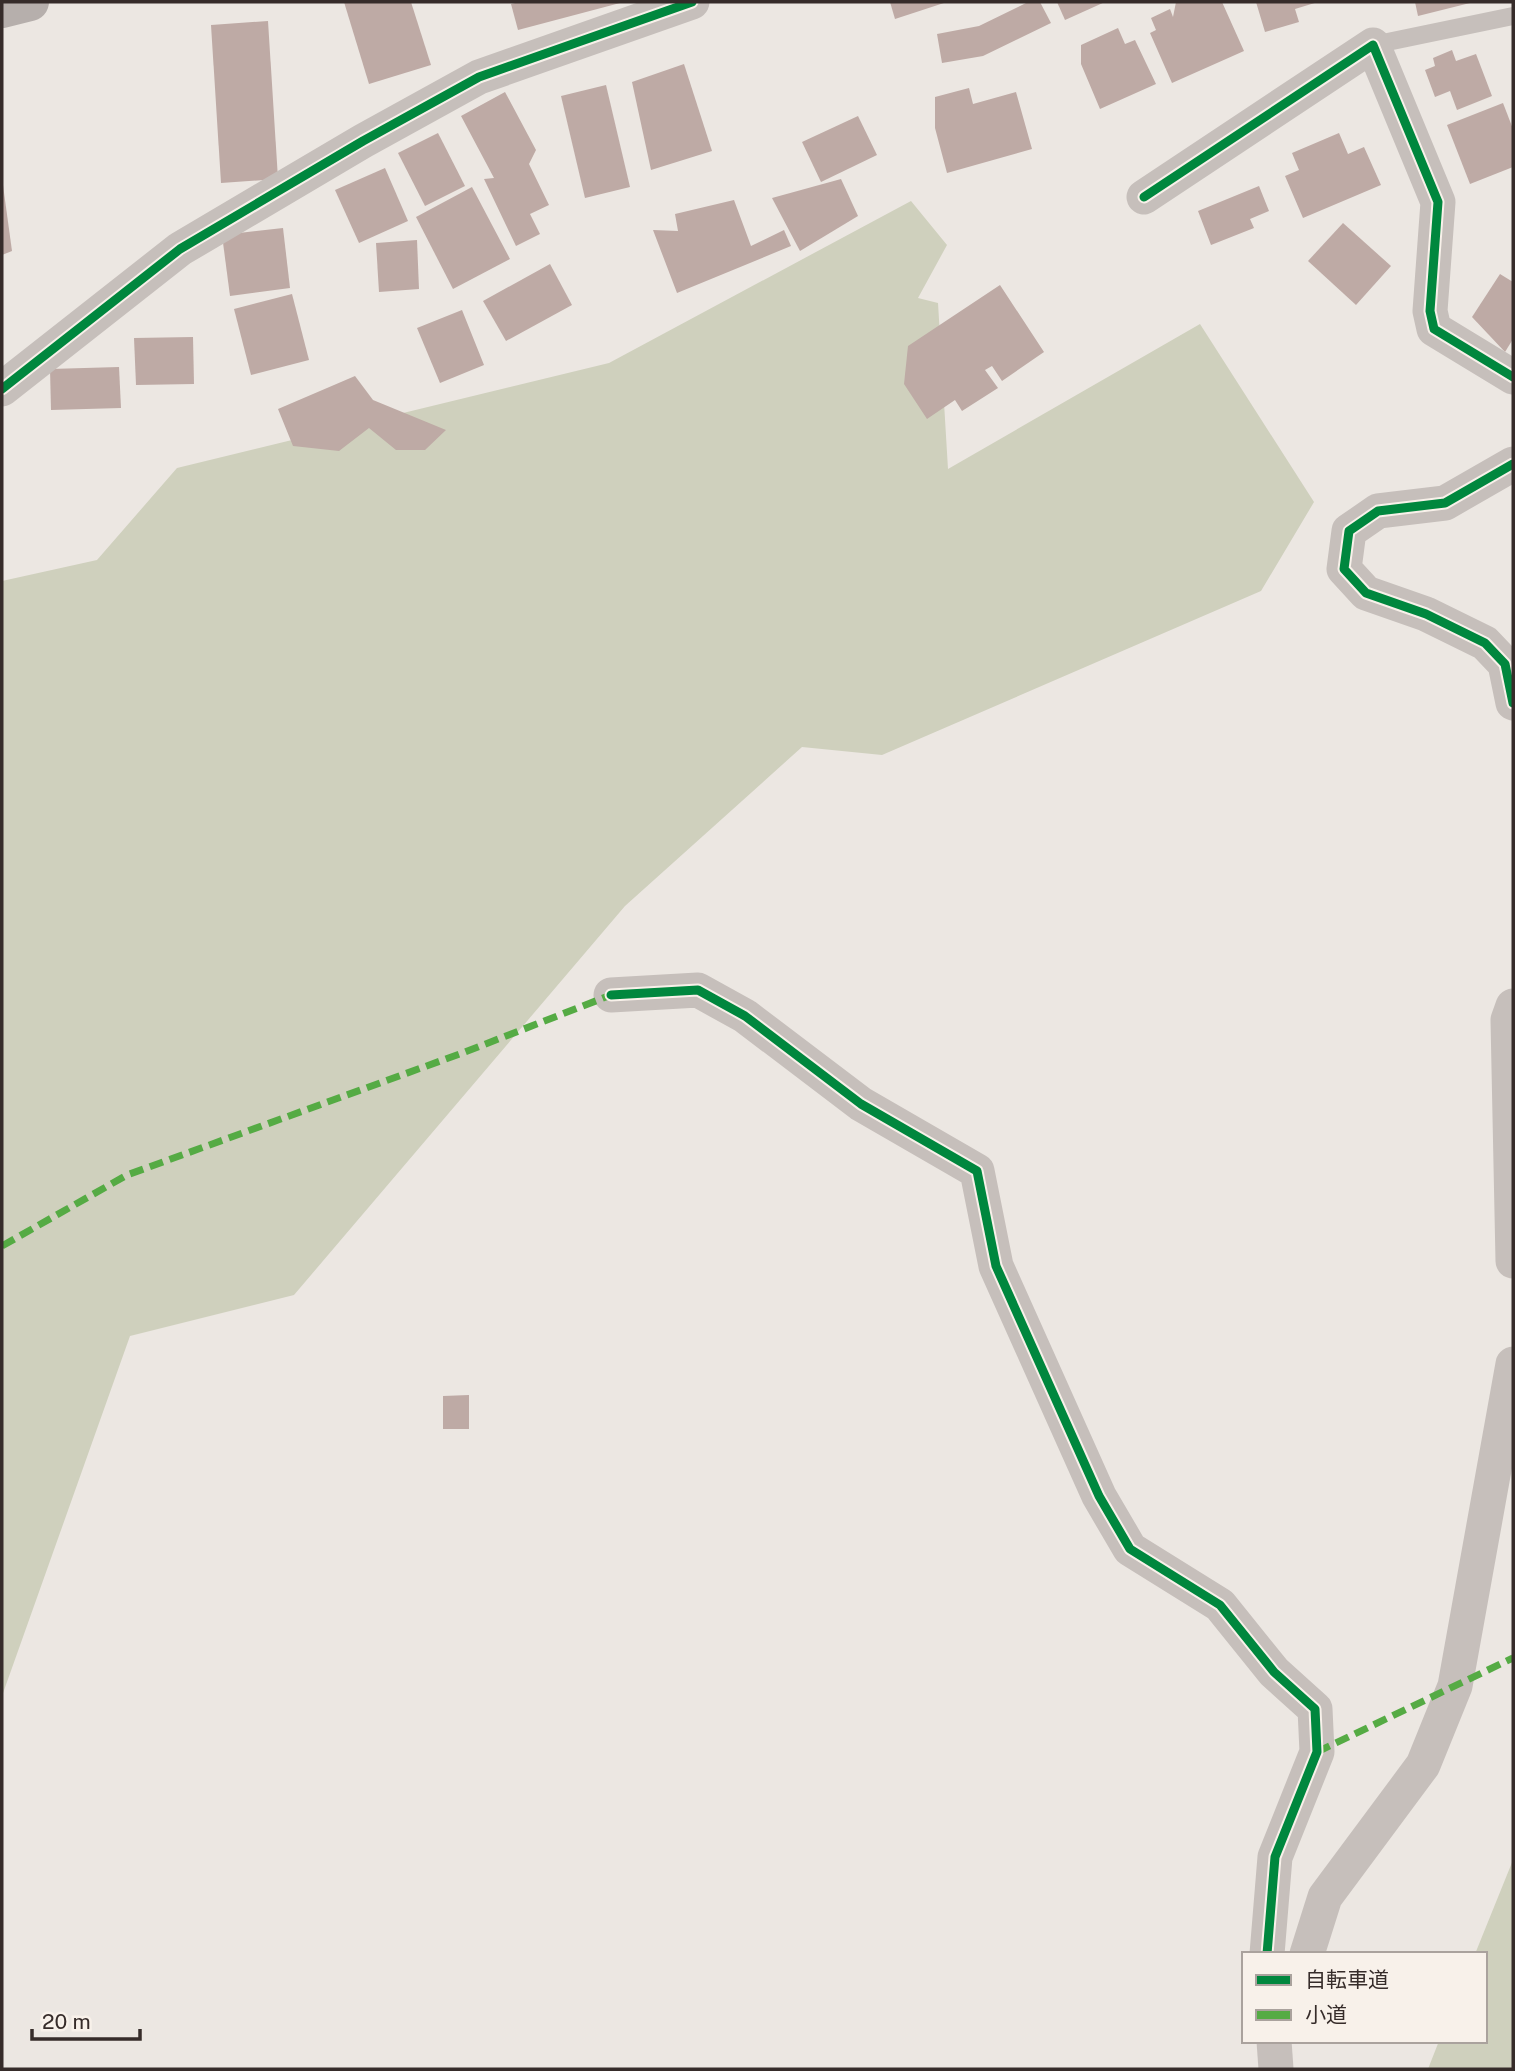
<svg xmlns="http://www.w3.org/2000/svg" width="1515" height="2071" viewBox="0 0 1515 2071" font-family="'Public Sans','Noto Sans JP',sans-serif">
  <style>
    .green { fill: #cfd0bd }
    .building { fill: #beaaa5 }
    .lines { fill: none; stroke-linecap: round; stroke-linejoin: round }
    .lane { stroke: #c6bfbb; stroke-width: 18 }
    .street { stroke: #c6bfbb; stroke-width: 35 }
    .secondary { stroke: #b6afac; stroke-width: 38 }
    .quiet { stroke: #55ab44; stroke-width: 7; stroke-dasharray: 14 7; stroke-linecap: butt }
    .cycleway-casing { stroke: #f8f1ea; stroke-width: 13 }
    .cycleway { stroke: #00873e; stroke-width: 9 }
  </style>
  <rect width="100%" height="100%" fill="#ece7e2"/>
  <g class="green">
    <polygon points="911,201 947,245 918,298 938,303 948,469 1200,324 1314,502 1261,591 882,755 802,747 625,906 294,1295 130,1336 2,1696 2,581 97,560 177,468 609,363"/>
    <polygon points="1513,1860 1513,2069 1428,2069 1439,2041 1485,2041 1485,1954 1475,1954"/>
  </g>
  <g class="building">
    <polygon points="344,2 411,2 431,65 369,84"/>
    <polygon points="519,2 620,2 620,3 518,30 511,4"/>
    <polygon points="890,2 947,2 895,19"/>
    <polygon points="1028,2 1040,2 1051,23 983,56 942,63 937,34 979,26"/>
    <polygon points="1057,2 1105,2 1065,20"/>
    <polygon points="1176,2 1222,2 1244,51 1172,83 1150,33 1156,30 1151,18 1170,9 1173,17"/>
    <polygon points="1256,2 1318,2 1295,9 1299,22 1265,32"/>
    <polygon points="1415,2 1470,2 1470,3 1418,16"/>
    <polygon points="268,21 278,179 221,183 211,25"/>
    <polygon points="1118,28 1125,44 1135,40 1156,84 1100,109 1081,64 1081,45"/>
    <polygon points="1452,50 1456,61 1476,54 1492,96 1457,110 1450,91 1435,97 1425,70 1435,66 1433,58"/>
    <polygon points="684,64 712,151 651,170 632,82"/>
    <polygon points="606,85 630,187 585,198 561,96"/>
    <polygon points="969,88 973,104 1016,92 1032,149 947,173 935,128 935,97"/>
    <polygon points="505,92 536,150 529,164 549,205 530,214 540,234 516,246 484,179 494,178 461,116"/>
    <polygon points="1503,103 1513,129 1513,167 1470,184 1447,125"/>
    <polygon points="858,116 877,155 821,182 802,142"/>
    <polygon points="438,133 465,186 425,206 398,153"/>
    <polygon points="1339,133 1348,154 1364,147 1381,185 1303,218 1285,176 1299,170 1292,153"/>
    <polygon points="385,168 408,221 359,243 335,190"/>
    <polygon points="2,178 12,251 2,255"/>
    <polygon points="841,179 858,216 800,251 772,198"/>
    <polygon points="1259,186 1269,211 1250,219 1254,228 1211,245 1198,211"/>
    <polygon points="472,187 510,259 453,289 416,217"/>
    <polygon points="734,200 751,246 784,230 791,246 677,293 653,230 678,231 675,214"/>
    <polygon points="1343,223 1391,266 1356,305 1308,261"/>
    <polygon points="283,228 290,288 230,296 222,235"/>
    <polygon points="417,240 419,289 379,292 376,243"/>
    <polygon points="550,264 572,305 506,341 483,301"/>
    <polygon points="1500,274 1513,282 1513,339 1505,352 1472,317"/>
    <polygon points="1000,285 1044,352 1002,381 992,366 985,370 998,388 962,411 955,400 927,419 904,384 908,346"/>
    <polygon points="292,294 309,360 251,375 234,309"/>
    <polygon points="462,310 484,365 440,383 417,328"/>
    <polygon points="193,337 194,384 136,385 134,338"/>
    <polygon points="119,367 121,408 51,410 50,369"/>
    <polygon points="355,376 373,400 446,430 425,450 396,450 369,428 339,451 293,446 278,409"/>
    <polygon points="469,1395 469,1429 443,1429 443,1396"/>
  </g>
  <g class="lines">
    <polyline class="lane" points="1373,45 1513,16"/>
    <g class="street">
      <polyline points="1144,197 1373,45 1438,202 1430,311 1434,329 1513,377"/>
      <polyline points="2,389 180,249 363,141 479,77 692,2"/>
      <polyline points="1513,464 1445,503 1378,511 1349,531 1344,569 1366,593 1426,614 1485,643 1505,664 1513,703"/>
      <polyline points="611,995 698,990 745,1016 861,1104 977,1171 996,1266 1099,1496 1130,1549 1220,1605 1274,1672 1315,1709 1317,1752 1275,1857 1267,1954"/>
      <polyline points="1513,1006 1508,1020 1513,1261"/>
      <polyline points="1307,1954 1325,1897 1423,1765 1455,1686 1513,1364"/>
      <polyline points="1274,2041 1276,2069"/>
    </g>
    <polyline class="secondary" points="2,9 30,2"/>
    <g class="quiet">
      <polyline points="2,1246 127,1175 465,1052 611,995"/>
      <polyline points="1317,1752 1513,1658"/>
    </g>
    <g class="cycleway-casing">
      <g id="cycleway">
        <polyline points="1144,197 1373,45 1438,202 1430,311 1434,329 1513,377"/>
        <polyline points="2,389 180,249 363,141 479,77 692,2"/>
        <polyline points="1513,464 1445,503 1378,511 1349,531 1344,569 1366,593 1426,614 1485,643 1505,664 1513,703"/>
        <polyline points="611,995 698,990 745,1016 861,1104 977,1171 996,1266 1099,1496 1130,1549 1220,1605 1274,1672 1315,1709 1317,1752 1275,1857 1267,1954"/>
      </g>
    </g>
    <use href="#cycleway" class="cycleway"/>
  </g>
  <rect width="1515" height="2071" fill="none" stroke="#362c2a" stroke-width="7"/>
  <rect x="1242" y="1952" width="245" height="91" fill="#f8f1ea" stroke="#aaa29d" stroke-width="2"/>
  <rect x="1256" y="1975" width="35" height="10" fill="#00873e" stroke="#aaa29d" stroke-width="2"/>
  <text x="1305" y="1987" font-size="21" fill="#362c2a">自転車道</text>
  <rect x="1256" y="2010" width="35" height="10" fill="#55ab44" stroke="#aaa29d" stroke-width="2"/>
  <text x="1305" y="2022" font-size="21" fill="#362c2a">小道</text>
  <path d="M32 2029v10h108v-10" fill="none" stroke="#362c2a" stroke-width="3.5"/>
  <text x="42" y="2029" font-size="21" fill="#362c2a" stroke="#f8f1ea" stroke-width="5" paint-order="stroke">20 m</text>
</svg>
